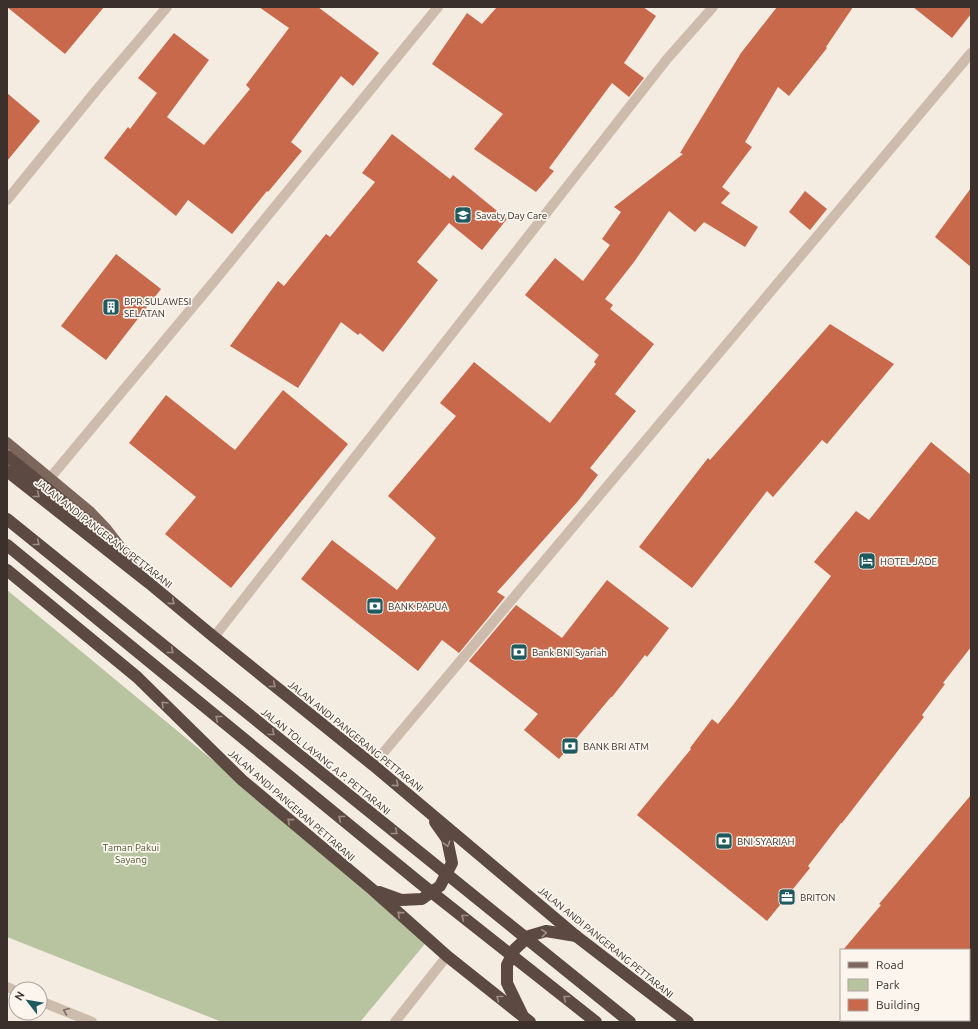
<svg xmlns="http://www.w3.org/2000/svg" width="978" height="1029" viewBox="0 0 978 1029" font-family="Ubuntu,sans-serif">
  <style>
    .green { fill: #b8c4a0 }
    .building { fill: #c8694b }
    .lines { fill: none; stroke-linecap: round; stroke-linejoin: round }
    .minor { stroke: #cdbbac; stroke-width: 10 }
    .major { stroke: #7d675c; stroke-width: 10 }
    .highway { stroke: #5c4a42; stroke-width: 12 }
    .highway-bridge { stroke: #5c4a42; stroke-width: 12 }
    .oneway { stroke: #9c8e87 }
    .oneway2 { stroke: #7d6f65 }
    .labels { text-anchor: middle; stroke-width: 3.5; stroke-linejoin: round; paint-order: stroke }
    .poi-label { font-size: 10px; fill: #3b302b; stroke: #fbf5ee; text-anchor: start }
    .street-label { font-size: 10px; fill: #3b302b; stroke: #fbf5ee }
    .park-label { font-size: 10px; fill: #4a5a2e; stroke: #fbf5ee }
  </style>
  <rect width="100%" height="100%" fill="#f4ebe1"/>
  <polygon class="green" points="7,590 429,939 360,1022 222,1022 7,937"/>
  <g class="building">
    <polygon points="7,7 104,7 65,54"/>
    <polygon points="259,7 318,7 379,53 353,86 341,76 291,142 302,151 268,192 267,191 232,234 188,200 176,216 104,158 128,127 130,129 157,93 138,78 174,33 209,60 167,117 204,145 250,89 246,85 289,28"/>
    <polygon points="497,7 643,7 656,16 624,63 644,78 629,97 612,83 549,168 554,171 536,192 474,149 503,114 432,64 467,13 482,24"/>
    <polygon points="777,7 853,7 826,47 827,48 789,96 778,87 745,142 752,147 722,187 730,193 721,203 758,227 745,247 704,222 695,232 669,211 634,262 605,299 613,305 610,309 654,344 615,394 636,411 590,468 598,475 578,501 497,592 505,597 459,653 442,640 418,671 301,579 332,540 397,590 436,538 388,496 456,416 440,403 474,362 550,423 596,364 594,362 599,355 525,295 555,258 583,281 610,245 602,239 621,212 614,207 683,154 680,153 741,53"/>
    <polygon points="913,7 971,7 971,14 952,38"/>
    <polygon points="7,93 40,121 7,161"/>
    <polygon points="392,134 450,179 453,175 507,219 482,250 449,223 417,262 438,280 383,352 360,333 358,335 341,322 298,388 230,346 278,281 284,286 326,234 330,237 375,182 362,173"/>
    <polygon points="971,188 971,267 935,237"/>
    <polygon points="805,191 827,209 810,230 789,212"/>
    <polygon points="116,254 161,289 106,360 61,326"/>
    <polygon points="830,324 894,364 827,444 822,440 773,497 767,491 692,588 639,547 708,458 710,460"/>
    <polygon points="283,390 348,444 231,588 165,534 196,497 129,443 166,395 235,450"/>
    <polygon points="931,442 971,475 971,647 943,683 945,684 922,715 924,717 842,823 841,823 808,866 810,868 767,921 637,815 691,749 690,748 712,719 718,724 733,705 831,576 814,562 856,511 869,520"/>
    <polygon points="607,580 669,628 647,657 645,655 612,697 611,697 559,759 524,730 538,714 469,661 516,605 562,638"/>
    <polygon points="971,795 971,950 843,950 881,905 879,904"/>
  </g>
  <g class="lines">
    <g class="minor">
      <polyline points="7,200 99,87 167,7"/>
      <polyline points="50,478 216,279 438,7"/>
      <polyline points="214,637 667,59 713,7"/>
      <polyline points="373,765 971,53"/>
      <polyline points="7,987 16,991"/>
      <polyline points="40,1001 92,1022"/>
      <polyline points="395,1022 447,956"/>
    </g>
    <polyline class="major" points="7,442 90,511 107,529 141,573"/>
    <g class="highway">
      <polyline points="7,456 125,552"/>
      <polyline points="7,471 149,583 214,637 373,765 576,936 688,1022"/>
      <polyline points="7,570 137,677 242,780 373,890 447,956 530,1022"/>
      <polyline points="379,892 401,900 422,899 440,886 452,863 447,839 435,822"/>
      <polyline points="522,1014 507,983 507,965 515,949 529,936 546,931 576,936"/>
    </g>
    <g class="highway-bridge">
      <polyline points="7,519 630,1022"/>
      <polyline points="7,545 420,883 596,1022"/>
    </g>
  </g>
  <defs><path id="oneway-chevron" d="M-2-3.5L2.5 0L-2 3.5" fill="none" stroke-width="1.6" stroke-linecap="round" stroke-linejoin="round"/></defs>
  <g class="oneway">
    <use href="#oneway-chevron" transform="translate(37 495) rotate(39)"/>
    <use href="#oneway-chevron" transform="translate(37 543) rotate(39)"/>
    <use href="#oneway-chevron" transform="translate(172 602) rotate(40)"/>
    <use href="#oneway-chevron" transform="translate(171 651) rotate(39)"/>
    <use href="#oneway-chevron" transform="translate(273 685) rotate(39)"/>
    <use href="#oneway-chevron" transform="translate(164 704) rotate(-135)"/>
    <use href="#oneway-chevron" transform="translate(218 718) rotate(-141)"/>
    <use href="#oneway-chevron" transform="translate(272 733) rotate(39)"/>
    <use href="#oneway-chevron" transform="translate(396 784) rotate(40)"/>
    <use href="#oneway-chevron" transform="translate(341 818) rotate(-141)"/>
    <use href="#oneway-chevron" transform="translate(290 821) rotate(-140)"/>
    <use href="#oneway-chevron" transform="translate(395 832) rotate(39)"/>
    <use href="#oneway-chevron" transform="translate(447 844) rotate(75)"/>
    <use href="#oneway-chevron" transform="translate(400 914) rotate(-138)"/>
    <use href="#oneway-chevron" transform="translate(464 917) rotate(-142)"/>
    <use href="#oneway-chevron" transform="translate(544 933) rotate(-5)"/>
    <use href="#oneway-chevron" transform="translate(499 998) rotate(-141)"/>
    <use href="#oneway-chevron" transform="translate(566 998) rotate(-142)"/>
  </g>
  <use class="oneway2" href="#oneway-chevron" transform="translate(66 1011) rotate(-158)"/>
  <defs>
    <g id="school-square" transform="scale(0.9)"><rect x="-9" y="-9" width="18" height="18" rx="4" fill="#1f5a5e" stroke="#fbf5ee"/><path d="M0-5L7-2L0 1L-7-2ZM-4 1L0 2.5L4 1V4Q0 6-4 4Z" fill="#fff"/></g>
    <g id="building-square" transform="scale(0.9)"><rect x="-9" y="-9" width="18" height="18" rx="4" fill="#1f5a5e" stroke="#fbf5ee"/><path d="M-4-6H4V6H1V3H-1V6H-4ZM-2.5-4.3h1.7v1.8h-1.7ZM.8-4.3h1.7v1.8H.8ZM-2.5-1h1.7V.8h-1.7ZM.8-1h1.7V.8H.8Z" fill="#fff"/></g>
    <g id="hotel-square" transform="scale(0.9)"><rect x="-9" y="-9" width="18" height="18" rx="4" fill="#1f5a5e" stroke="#fbf5ee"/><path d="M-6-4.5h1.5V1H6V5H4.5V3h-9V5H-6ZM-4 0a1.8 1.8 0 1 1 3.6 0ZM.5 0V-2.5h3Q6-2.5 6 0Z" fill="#fff"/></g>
    <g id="bank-square" transform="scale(0.9)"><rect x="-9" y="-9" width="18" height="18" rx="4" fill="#1f5a5e" stroke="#fbf5ee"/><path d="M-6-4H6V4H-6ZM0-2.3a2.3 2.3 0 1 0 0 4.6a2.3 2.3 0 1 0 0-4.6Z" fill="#fff"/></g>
    <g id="office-square" transform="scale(0.9)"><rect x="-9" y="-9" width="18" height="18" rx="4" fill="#1f5a5e" stroke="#fbf5ee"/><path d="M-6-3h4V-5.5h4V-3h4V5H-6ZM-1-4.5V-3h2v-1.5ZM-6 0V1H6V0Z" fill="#fff"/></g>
  </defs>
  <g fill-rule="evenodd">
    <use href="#school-square" x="463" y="215"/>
    <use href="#building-square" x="111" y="307"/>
    <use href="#hotel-square" x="867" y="561"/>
    <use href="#bank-square" x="375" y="606"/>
    <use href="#bank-square" x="519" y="652"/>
    <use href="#bank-square" x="570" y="746"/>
    <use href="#bank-square" x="724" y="841"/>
    <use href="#office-square" x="787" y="897"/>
  </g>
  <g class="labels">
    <g class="poi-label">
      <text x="476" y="219">Savaty Day Care</text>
      <text x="124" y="305">BPR SULAWESI<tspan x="124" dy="12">SELATAN</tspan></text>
      <text x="880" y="565">HOTEL JADE</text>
      <text x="388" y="610">BANK PAPUA</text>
      <text x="532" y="656">Bank BNI Syariah</text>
      <text x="583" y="750">BANK BRI ATM</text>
      <text x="737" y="845">BNI SYARIAH</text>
      <text x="800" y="901">BRITON</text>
    </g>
    <g class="street-label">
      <text transform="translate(104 533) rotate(38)" y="4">JALAN ANDI PANGERANG PETTARANI</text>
      <text transform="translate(356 736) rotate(39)" y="4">JALAN ANDI PANGERANG PETTARANI</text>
      <text transform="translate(326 761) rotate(39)" y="4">JALAN TOL LAYANG A.P. PETTARANI</text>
      <text transform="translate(292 805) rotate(41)" y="4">JALAN ANDI PANGERAN PETTARANI</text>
      <text transform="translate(606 942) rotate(39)" y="4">JALAN ANDI PANGERANG PETTARANI</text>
    </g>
    <g class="park-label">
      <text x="131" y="851">Taman Pakui<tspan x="131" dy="12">Sayang</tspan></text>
    </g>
  </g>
  <rect width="978" height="1029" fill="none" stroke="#3b302b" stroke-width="16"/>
  <rect x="840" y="949" width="130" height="72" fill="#fbf5ee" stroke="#aea6a0"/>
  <rect x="848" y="962" width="20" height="6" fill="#7d675c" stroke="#aea6a0"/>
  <text x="876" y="969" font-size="12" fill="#3b302b">Road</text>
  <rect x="848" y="979" width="20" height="12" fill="#b8c4a0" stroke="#aea6a0"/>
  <text x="876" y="989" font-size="12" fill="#3b302b">Park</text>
  <rect x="848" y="999" width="20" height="12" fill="#c8694b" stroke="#aea6a0"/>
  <text x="876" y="1009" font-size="12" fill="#3b302b">Building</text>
  <g transform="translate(28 1001) rotate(301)"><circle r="19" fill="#fbf5ee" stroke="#aea6a0"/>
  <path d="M0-3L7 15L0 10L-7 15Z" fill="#1f5a5e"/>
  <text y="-6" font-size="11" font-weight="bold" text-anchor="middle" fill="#3b302b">N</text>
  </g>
</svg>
